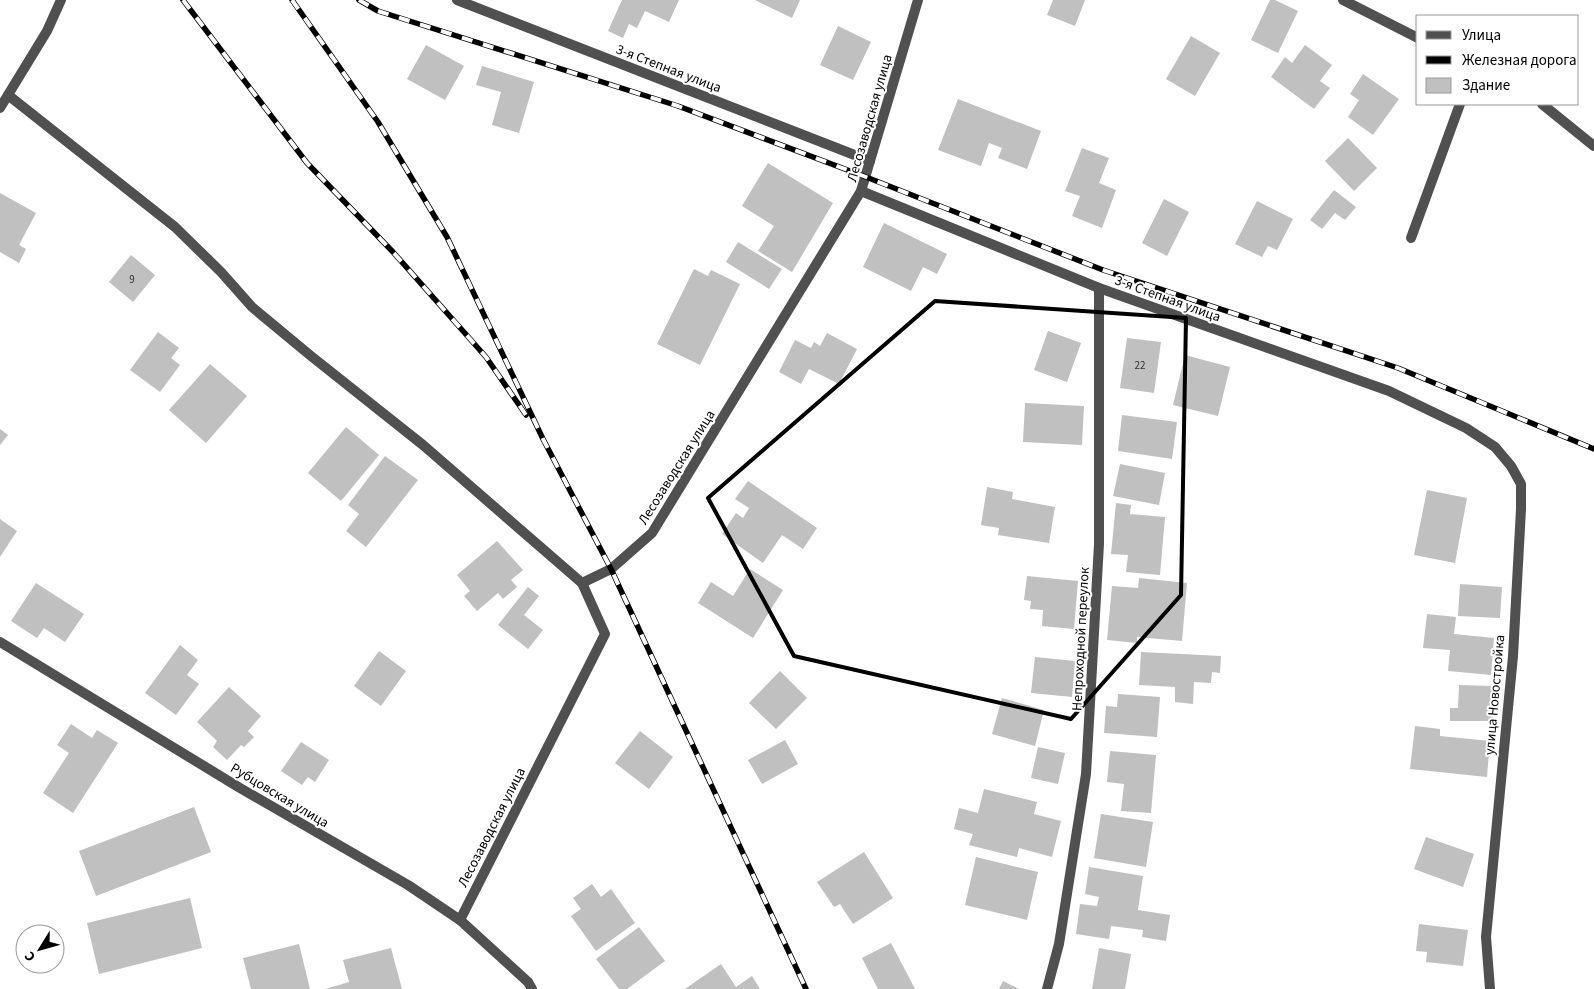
<svg xmlns="http://www.w3.org/2000/svg" width="1594" height="989" viewBox="0 0 1594 989" font-family="'Source Sans 3',sans-serif">
  <style>
    .building { fill: #c0c0c0 }
    .lines { fill: none; stroke-linecap: round; stroke-linejoin: round }
    .street { stroke: #505050; stroke-width: 10 }
    .rail-casing { stroke: #000; stroke-width: 5.5 }
    .rail { stroke: #fff; stroke-width: 4; stroke-dasharray: 11; stroke-linecap: butt }
    .marked { fill: none; stroke: #000; stroke-width: 4; stroke-linejoin: round }
    .labels { text-anchor: middle; stroke-width: 4; stroke-linejoin: round; paint-order: stroke }
    .number-label { font-size: 11px; fill: #303030 }
    .street-label { font-size: 14px; fill: #000; stroke: #fff }
  </style>
  <rect width="100%" height="100%" fill="#fff"/>
  <g class="building">
    <polygon points="622,0 679,0 669,22 645,11 637,28 629,24 623,38 608,31"/>
    <polygon points="755,0 800,0 792,18"/>
    <polygon points="1053,0 1085,0 1075,26 1047,15"/>
    <polygon points="1270,0 1275,0 1298,11 1278,53 1251,40"/>
    <polygon points="838,26 871,42 853,80 820,65"/>
    <polygon points="1191,36 1220,53 1195,96 1166,79"/>
    <polygon points="426,45 464,66 445,100 407,79"/>
    <polygon points="1305,45 1332,65 1320,81 1330,88 1314,109 1271,77 1285,57 1292,63"/>
    <polygon points="482,66 534,82 519,133 492,125 501,92 476,85"/>
    <polygon points="1363,74 1399,99 1373,135 1348,117 1359,100 1350,94"/>
    <polygon points="958,99 1041,131 1027,169 998,158 1002,148 989,143 981,166 938,150"/>
    <polygon points="1348,138 1377,168 1354,191 1325,161"/>
    <polygon points="1082,148 1109,158 1099,183 1116,190 1102,228 1072,216 1080,196 1065,191"/>
    <polygon points="768,163 833,203 792,272 758,251 774,226 742,206"/>
    <polygon points="1334,190 1356,207 1345,220 1335,213 1322,229 1310,220"/>
    <polygon points="0,193 36,213 19,245 26,249 19,263 0,252"/>
    <polygon points="1164,199 1189,212 1167,256 1142,243"/>
    <polygon points="1257,201 1293,219 1277,250 1268,246 1262,257 1235,244"/>
    <polygon points="884,223 947,254 937,274 923,267 911,291 863,267"/>
    <polygon points="738,242 782,269 769,289 726,262"/>
    <polygon points="131,255 155,275 133,302 109,282"/>
    <polygon points="694,269 708,276 711,270 740,284 700,365 657,344"/>
    <polygon points="1048,331 1081,343 1067,382 1034,370"/>
    <polygon points="158,332 179,348 171,358 180,365 160,392 130,370"/>
    <polygon points="827,333 857,349 839,384 809,369 801,384 779,372 795,340 811,348 814,342 820,346"/>
    <polygon points="1127,338 1161,342 1154,393 1120,388"/>
    <polygon points="1185,355 1230,367 1218,416 1173,405"/>
    <polygon points="210,364 247,396 206,443 169,410"/>
    <polygon points="1025,403 1084,406 1082,445 1023,442"/>
    <polygon points="1122,415 1177,422 1172,459 1118,451"/>
    <polygon points="346,427 379,455 341,501 308,473"/>
    <polygon points="0,429 8,435 0,445"/>
    <polygon points="385,456 418,480 366,547 346,531 359,514 348,505"/>
    <polygon points="1120,464 1165,473 1159,505 1113,496"/>
    <polygon points="748,481 817,528 803,549 782,535 763,563 722,534 736,513 743,518 749,508 735,499"/>
    <polygon points="987,487 1013,492 1012,499 1055,507 1049,543 998,535 999,528 981,525"/>
    <polygon points="1427,490 1467,498 1455,563 1414,555"/>
    <polygon points="1116,503 1131,505 1130,514 1165,517 1160,575 1126,572 1128,555 1111,554"/>
    <polygon points="0,519 17,531 0,557"/>
    <polygon points="497,541 523,570 511,580 517,587 503,599 498,593 477,611 464,596 470,591 457,575"/>
    <polygon points="750,569 783,590 753,638 698,603 711,582 733,596"/>
    <polygon points="1027,576 1078,581 1074,629 1042,626 1043,610 1030,609 1031,601 1024,600"/>
    <polygon points="1139,578 1187,583 1182,641 1137,637 1137,643 1107,640 1112,586 1138,588"/>
    <polygon points="36,583 84,614 65,642 44,628 37,638 11,621"/>
    <polygon points="1460,584 1502,587 1500,618 1458,616"/>
    <polygon points="528,587 539,596 524,615 543,630 528,649 498,625"/>
    <polygon points="1427,614 1456,617 1454,634 1494,638 1491,675 1448,671 1450,650 1423,648"/>
    <polygon points="180,645 198,660 187,675 199,684 176,715 145,693"/>
    <polygon points="379,651 406,671 381,706 354,686"/>
    <polygon points="1141,652 1221,656 1220,673 1212,672 1211,683 1194,682 1193,704 1175,702 1175,687 1139,685"/>
    <polygon points="1035,657 1075,661 1072,697 1031,693"/>
    <polygon points="780,671 807,698 776,729 749,703"/>
    <polygon points="1459,685 1493,686 1493,721 1450,721 1450,708 1458,708"/>
    <polygon points="229,687 261,716 248,731 254,737 244,747 241,745 227,760 213,747 217,741 197,722"/>
    <polygon points="1118,694 1160,697 1157,737 1104,733 1106,706 1117,707"/>
    <polygon points="1002,698 1044,710 1035,746 992,734"/>
    <polygon points="71,724 92,738 97,730 118,743 73,813 43,793 69,753 57,745"/>
    <polygon points="1415,726 1440,729 1440,736 1490,741 1487,777 1410,769"/>
    <polygon points="640,731 673,757 649,789 615,763"/>
    <polygon points="785,740 798,764 762,784 748,760"/>
    <polygon points="301,742 329,760 315,782 308,777 302,785 281,771"/>
    <polygon points="1038,747 1065,753 1058,784 1031,778"/>
    <polygon points="1110,751 1156,755 1151,813 1121,811 1124,784 1107,782"/>
    <polygon points="984,789 1037,802 1034,814 1061,821 1052,857 1019,848 1017,857 969,845 973,834 954,829 959,808 978,813"/>
    <polygon points="194,807 211,852 96,896 79,851"/>
    <polygon points="1101,814 1153,822 1146,867 1094,858"/>
    <polygon points="1426,837 1474,854 1463,887 1414,869"/>
    <polygon points="864,852 893,898 853,924 840,904 834,907 817,882"/>
    <polygon points="976,857 1038,872 1027,920 965,905"/>
    <polygon points="1089,867 1143,876 1138,910 1170,915 1166,941 1142,937 1143,930 1111,926 1109,939 1076,934 1080,904 1097,906 1099,897 1085,894"/>
    <polygon points="592,884 601,897 611,889 635,923 596,951 571,916 581,909 573,898"/>
    <polygon points="190,898 202,948 99,974 87,923"/>
    <polygon points="1419,924 1468,930 1463,966 1426,962 1427,952 1416,951"/>
    <polygon points="639,927 665,961 627,989 619,989 596,959"/>
    <polygon points="891,943 915,989 878,989 862,958"/>
    <polygon points="299,944 310,989 251,989 243,958"/>
    <polygon points="391,948 402,989 325,989 349,982 343,960"/>
    <polygon points="1099,948 1131,954 1125,989 1092,989"/>
    <polygon points="721,964 736,987 752,976 760,989 685,989"/>
    <polygon points="1003,981 1019,989 999,989"/>
  </g>
  <g class="lines">
    <g class="street">
      <polyline points="457,0 870,161"/>
      <polyline points="1343,0 1418,38"/>
      <polyline points="8,95 175,227 221,272 252,307 311,356 423,445 582,583"/>
      <polyline points="1542,104 1594,146"/>
      <polyline points="0,108 47,31 61,0"/>
      <polyline points="861,191 1099,288 1389,391 1466,428 1495,447 1511,466 1521,484 1521,509 1513,656 1486,937 1490,989"/>
      <polyline points="1411,238 1460,104"/>
      <polyline points="0,642 240,788 408,885 460,920 528,982 532,989"/>
      <polyline points="460,920 605,634 582,583 611,569 652,533 861,191 918,0"/>
      <polyline points="1047,989 1059,944 1086,774 1099,544 1099,288"/>
    </g>
    <g class="rail-casing">
      <g id="rail">
        <polyline points="183,0 307,163 393,252 486,357 526,415"/>
        <polyline points="292,0 378,122 447,237 543,439 611,569 806,989"/>
        <polyline points="359,0 378,11 678,106 866,177 1103,270 1398,368 1594,449"/>
      </g>
    </g>
    <use href="#rail" class="rail"/>
  </g>
  <path class="marked" d="M935,301L1186,318L1181,595L1071,719L794,656L708,498Z"/>
  <g class="labels">
    <g class="number-label">
      <text x="132" y="283">9</text>
      <text x="1140" y="369">22</text>
    </g>
    <g class="street-label">
      <text transform="translate(669 68) rotate(21)" y="5">3-я Степная улица</text>
      <text transform="translate(869 118) rotate(-74)" y="5">Лесозаводская улица</text>
      <text transform="translate(1168 298) rotate(20)" y="5">3-я Степная улица</text>
      <text transform="translate(676 467) rotate(-58)" y="5">Лесозаводская улица</text>
      <text transform="translate(1080 639) rotate(-87)" y="5">Непроходной переулок</text>
      <text transform="translate(1494 695) rotate(-85)" y="5">улица Новостройка</text>
      <text transform="translate(280 795) rotate(31)" y="5">Рубцовская улица</text>
      <text transform="translate(491 827) rotate(-63)" y="5">Лесозаводская улица</text>
    </g>
  </g>
  <rect x="1416" y="15" width="162" height="90" fill="#ffffff" stroke="#999999"/>
  <rect x="1426" y="31" width="25" height="8" fill="#505050" stroke="#999999"/>
  <text x="1462" y="40" font-size="15" fill="#000000">Улица</text>
  <rect x="1426" y="56" width="25" height="8" fill="#000000" stroke="#999999"/>
  <text x="1462" y="65" font-size="15" fill="#000000">Железная дорога</text>
  <rect x="1426" y="78" width="25" height="15" fill="#c0c0c0" stroke="#999999"/>
  <text x="1462" y="90" font-size="15" fill="#000000">Здание</text>
  <g transform="translate(40 949) rotate(233)"><circle r="24" fill="#ffffff" stroke="#999999"/>
  <path d="M0-4L9 19L0 12L-9 19Z" fill="#000000"/>
  <text y="-8" font-size="14" font-weight="bold" text-anchor="middle" fill="#000000">С</text>
  </g>
</svg>
